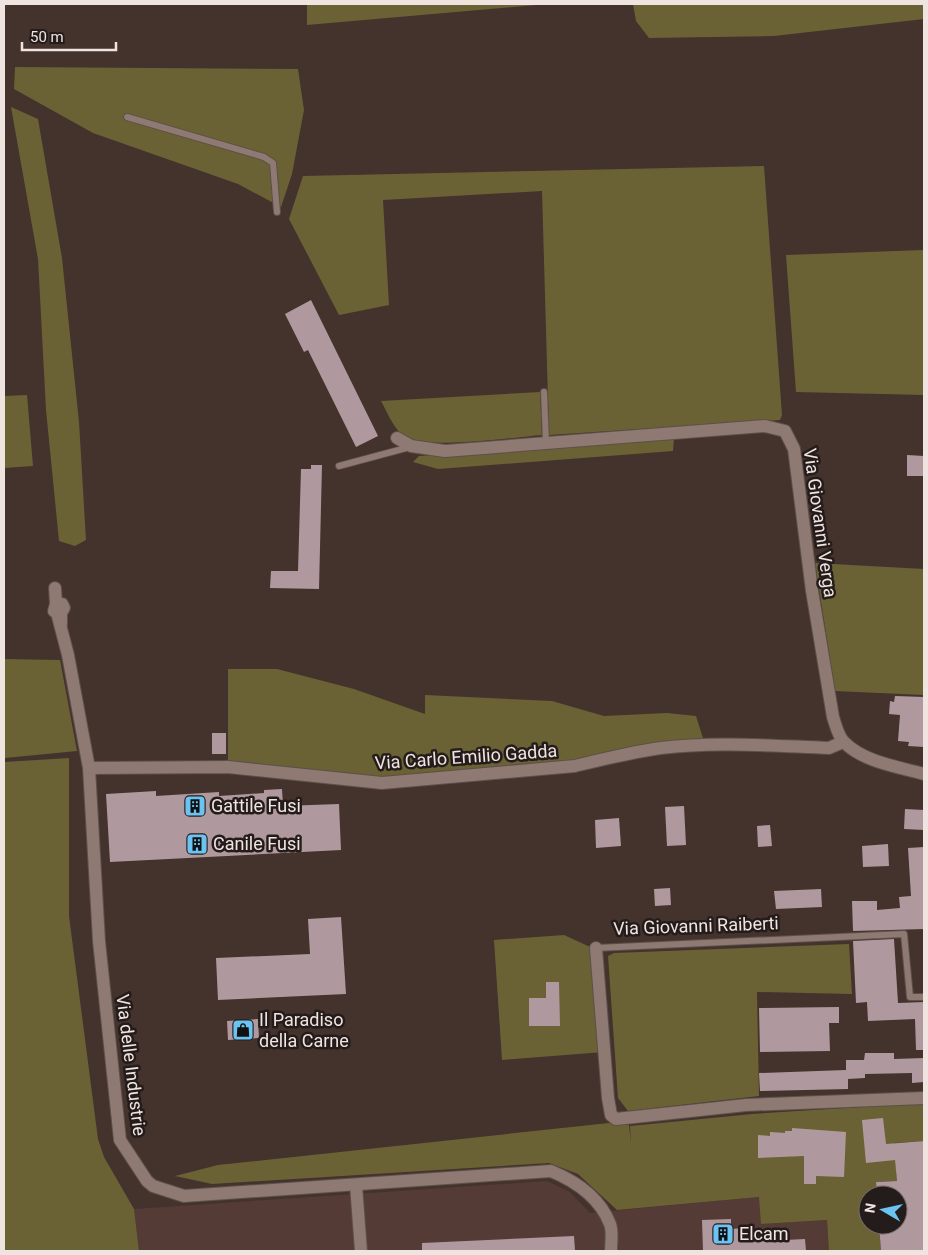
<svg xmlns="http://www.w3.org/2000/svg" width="928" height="1255" viewBox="0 0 928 1255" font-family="Roboto,sans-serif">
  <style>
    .built { fill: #543b36 }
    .green { fill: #6a6234 }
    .building { fill: #b0999e }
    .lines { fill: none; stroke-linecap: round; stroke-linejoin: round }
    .service-casing { stroke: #5d4f4a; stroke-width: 8 }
    .minor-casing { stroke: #5d4f4a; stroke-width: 14 }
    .service { stroke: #8e7973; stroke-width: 6 }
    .minor { stroke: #8e7973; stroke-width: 12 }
    .labels { text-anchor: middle; stroke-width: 5; stroke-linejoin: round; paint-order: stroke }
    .street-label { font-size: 18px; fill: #f0e4e1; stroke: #241c1a }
    .poi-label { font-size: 18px; fill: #f0e4e1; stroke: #241c1a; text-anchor: start }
  </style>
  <rect width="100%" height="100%" fill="#44322d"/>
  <polygon class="built" points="547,1181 570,1192 590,1213 760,1197 762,1224 827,1220 829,1251 139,1251 134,1209"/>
  <g class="green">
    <polygon points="307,4 548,4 307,25"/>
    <polygon points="633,4 924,4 924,19 774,36 649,38 636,21"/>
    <polygon points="15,67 298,69 304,110 292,174 281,207 238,184 93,133 14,89"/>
    <polygon points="11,107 38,119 62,258 79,422 86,540 75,546 59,541 46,410 38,259"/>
    <polygon points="764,166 782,415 780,420 549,435 542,191 383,200 389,305 339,315 289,219 303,176"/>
    <polygon points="924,250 924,395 796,392 786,255"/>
    <path d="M540,392L542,435C514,437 420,452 401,434C393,426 387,412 381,401Z"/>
    <polygon points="27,395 33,466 4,468 4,396"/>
    <polygon points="674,438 673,451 438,469 413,462 419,456"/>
    <polygon points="815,563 924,569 924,695 835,691"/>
    <polygon points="4,659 60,660 77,751 5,758"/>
    <polygon points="228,669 277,669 354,689 425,714 425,695 552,701 604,716 667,713 696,716 703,738 576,760 378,778 228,764"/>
    <polygon points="69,758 69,916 98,1139 104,1157 134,1209 139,1251 4,1251 4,762"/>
    <polygon points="564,935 599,951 604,1052 502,1060 494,940"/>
    <polygon points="849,944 852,994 757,992 759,1096 628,1111 618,1098 608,956 614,953"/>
    <polygon points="924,1103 924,1141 894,1143 897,1181 876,1182 877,1195 868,1195 868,1225 879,1225 881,1251 829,1251 827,1220 761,1224 759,1197 617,1210 578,1174 549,1163 212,1184 175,1176 218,1165 609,1123 629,1125 631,1143 630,1126 752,1114"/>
  </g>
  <g class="building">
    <polygon points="311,300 378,436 356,447 308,350 304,352 285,314"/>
    <polygon points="907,455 924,456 924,476 907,476"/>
    <polygon points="311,465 322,465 319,589 270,588 271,571 298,571 301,469 311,469"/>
    <polygon points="895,696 924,697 924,747 908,746 909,742 898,741 900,715 889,714 890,701 894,702"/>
    <rect x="212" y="733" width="14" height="21"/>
    <polygon points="282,789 283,806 339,804 341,850 110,862 106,794 156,791 156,796 219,792 219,796 264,793 264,790"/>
    <polygon points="684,806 686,845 667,846 665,807"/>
    <polygon points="905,809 924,810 924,830 904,829"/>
    <polygon points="619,818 621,846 596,848 595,820"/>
    <polygon points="770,825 772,846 758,847 757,826"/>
    <polygon points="888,844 889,866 863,867 862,846"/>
    <polygon points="924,847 924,929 853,931 852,901 877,901 877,910 900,908 899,897 911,896 908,848"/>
    <polygon points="670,888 671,905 655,906 654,889"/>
    <polygon points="821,889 822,907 776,909 774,891"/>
    <polygon points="341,917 346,994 218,1000 216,958 310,954 308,919"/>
    <polygon points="894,939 898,1003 924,1002 924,1050 916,1050 915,1019 868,1021 867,1002 856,1003 853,941"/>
    <polygon points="546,982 559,982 560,1026 529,1026 529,998 546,998"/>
    <polygon points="839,1007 839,1023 829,1023 830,1051 760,1052 759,1008"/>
    <polygon points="258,1019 259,1038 228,1040 227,1021"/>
    <polygon points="865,1053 894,1053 894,1059 924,1058 924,1082 912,1083 912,1073 865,1074 865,1078 848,1079 848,1089 760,1091 759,1073 846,1070 846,1060 864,1060"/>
    <polygon points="883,1118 886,1144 924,1141 924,1251 881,1251 879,1225 898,1225 898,1195 877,1195 876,1182 897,1181 895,1160 866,1163 862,1120"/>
    <polygon points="792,1128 846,1132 844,1177 816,1176 816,1184 804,1184 804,1156 758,1158 758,1135 770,1136 770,1132 785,1133 785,1131 792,1131"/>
    <polygon points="731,1219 731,1229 744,1228 745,1242 805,1239 806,1251 703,1251 702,1220"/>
    <polygon points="574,1236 575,1251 422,1251 422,1243"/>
  </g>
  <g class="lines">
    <g class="service-casing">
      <g id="service">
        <polyline points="127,117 264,157 273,163 277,212"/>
        <polyline points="544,392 546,443"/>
        <polyline points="339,466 410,447"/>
        <polyline points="596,948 904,934 910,997 924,997"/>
      </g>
    </g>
    <g class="minor-casing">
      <g id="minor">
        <path d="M397,438L411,446L445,451L765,426L785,431L794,449L812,591L833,717C836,726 838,736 844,742C863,762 899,767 924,774"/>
        <polyline points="55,588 56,604"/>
        <path d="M57,613L68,655L89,768L99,941L120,1140L147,1181L153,1186L184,1196L551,1171C575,1181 600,1198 610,1224C613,1231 611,1243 611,1251"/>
        <polyline points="61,613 54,611 56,604 62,604 64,608 61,613 61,624"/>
        <path d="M89,768L228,767L382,783L575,766C604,759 632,752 661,748C716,741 774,746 829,748L843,742"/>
        <polyline points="596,948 608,1098 611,1115 616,1119 746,1105 924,1098"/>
        <polyline points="356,1185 361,1251"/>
      </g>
    </g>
    <use href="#service" class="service"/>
    <use href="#minor" class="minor"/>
  </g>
  <defs>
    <g id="building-square" transform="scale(1.125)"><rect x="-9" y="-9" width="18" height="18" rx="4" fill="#6bc3f2" stroke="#241c1a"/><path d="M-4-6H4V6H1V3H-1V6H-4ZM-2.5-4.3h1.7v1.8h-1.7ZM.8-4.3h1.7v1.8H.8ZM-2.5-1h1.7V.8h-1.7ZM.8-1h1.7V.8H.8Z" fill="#111"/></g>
    <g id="shop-square" transform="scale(1.125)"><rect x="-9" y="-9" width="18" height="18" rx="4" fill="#6bc3f2" stroke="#241c1a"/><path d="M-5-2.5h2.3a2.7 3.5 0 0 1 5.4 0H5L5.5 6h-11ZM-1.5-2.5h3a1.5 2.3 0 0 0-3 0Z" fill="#111"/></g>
  </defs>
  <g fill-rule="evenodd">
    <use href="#building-square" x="195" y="806"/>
    <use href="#building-square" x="197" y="844"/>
    <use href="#shop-square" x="243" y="1030"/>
    <use href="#building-square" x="723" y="1234"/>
  </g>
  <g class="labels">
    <g class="street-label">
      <text transform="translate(820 523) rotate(82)" y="6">Via Giovanni Verga</text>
      <text transform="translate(466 757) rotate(-4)" y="6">Via Carlo Emilio Gadda</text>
      <text transform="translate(696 926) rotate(-2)" y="6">Via Giovanni Raiberti</text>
      <text transform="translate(131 1065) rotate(83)" y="6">Via delle Industrie</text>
    </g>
    <g class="poi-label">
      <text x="211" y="812">Gattile Fusi</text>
      <text x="213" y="850">Canile Fusi</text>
      <text x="259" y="1026">Il Paradiso<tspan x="259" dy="21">della Carne</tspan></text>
      <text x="739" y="1240">Elcam</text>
    </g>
  </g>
  <rect width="928" height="1255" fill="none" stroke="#f0e4e1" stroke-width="10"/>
  <g transform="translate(883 1210) rotate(279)"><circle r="24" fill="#241c1a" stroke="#766c6a"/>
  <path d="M0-4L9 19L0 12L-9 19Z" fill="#6bc3f2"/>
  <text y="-8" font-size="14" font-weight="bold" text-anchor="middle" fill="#f0e4e1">N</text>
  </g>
  <path d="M22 42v8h94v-8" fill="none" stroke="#f0e4e1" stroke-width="2.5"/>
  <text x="30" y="42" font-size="15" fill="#f0e4e1" stroke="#241c1a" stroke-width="4" paint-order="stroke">50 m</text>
</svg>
